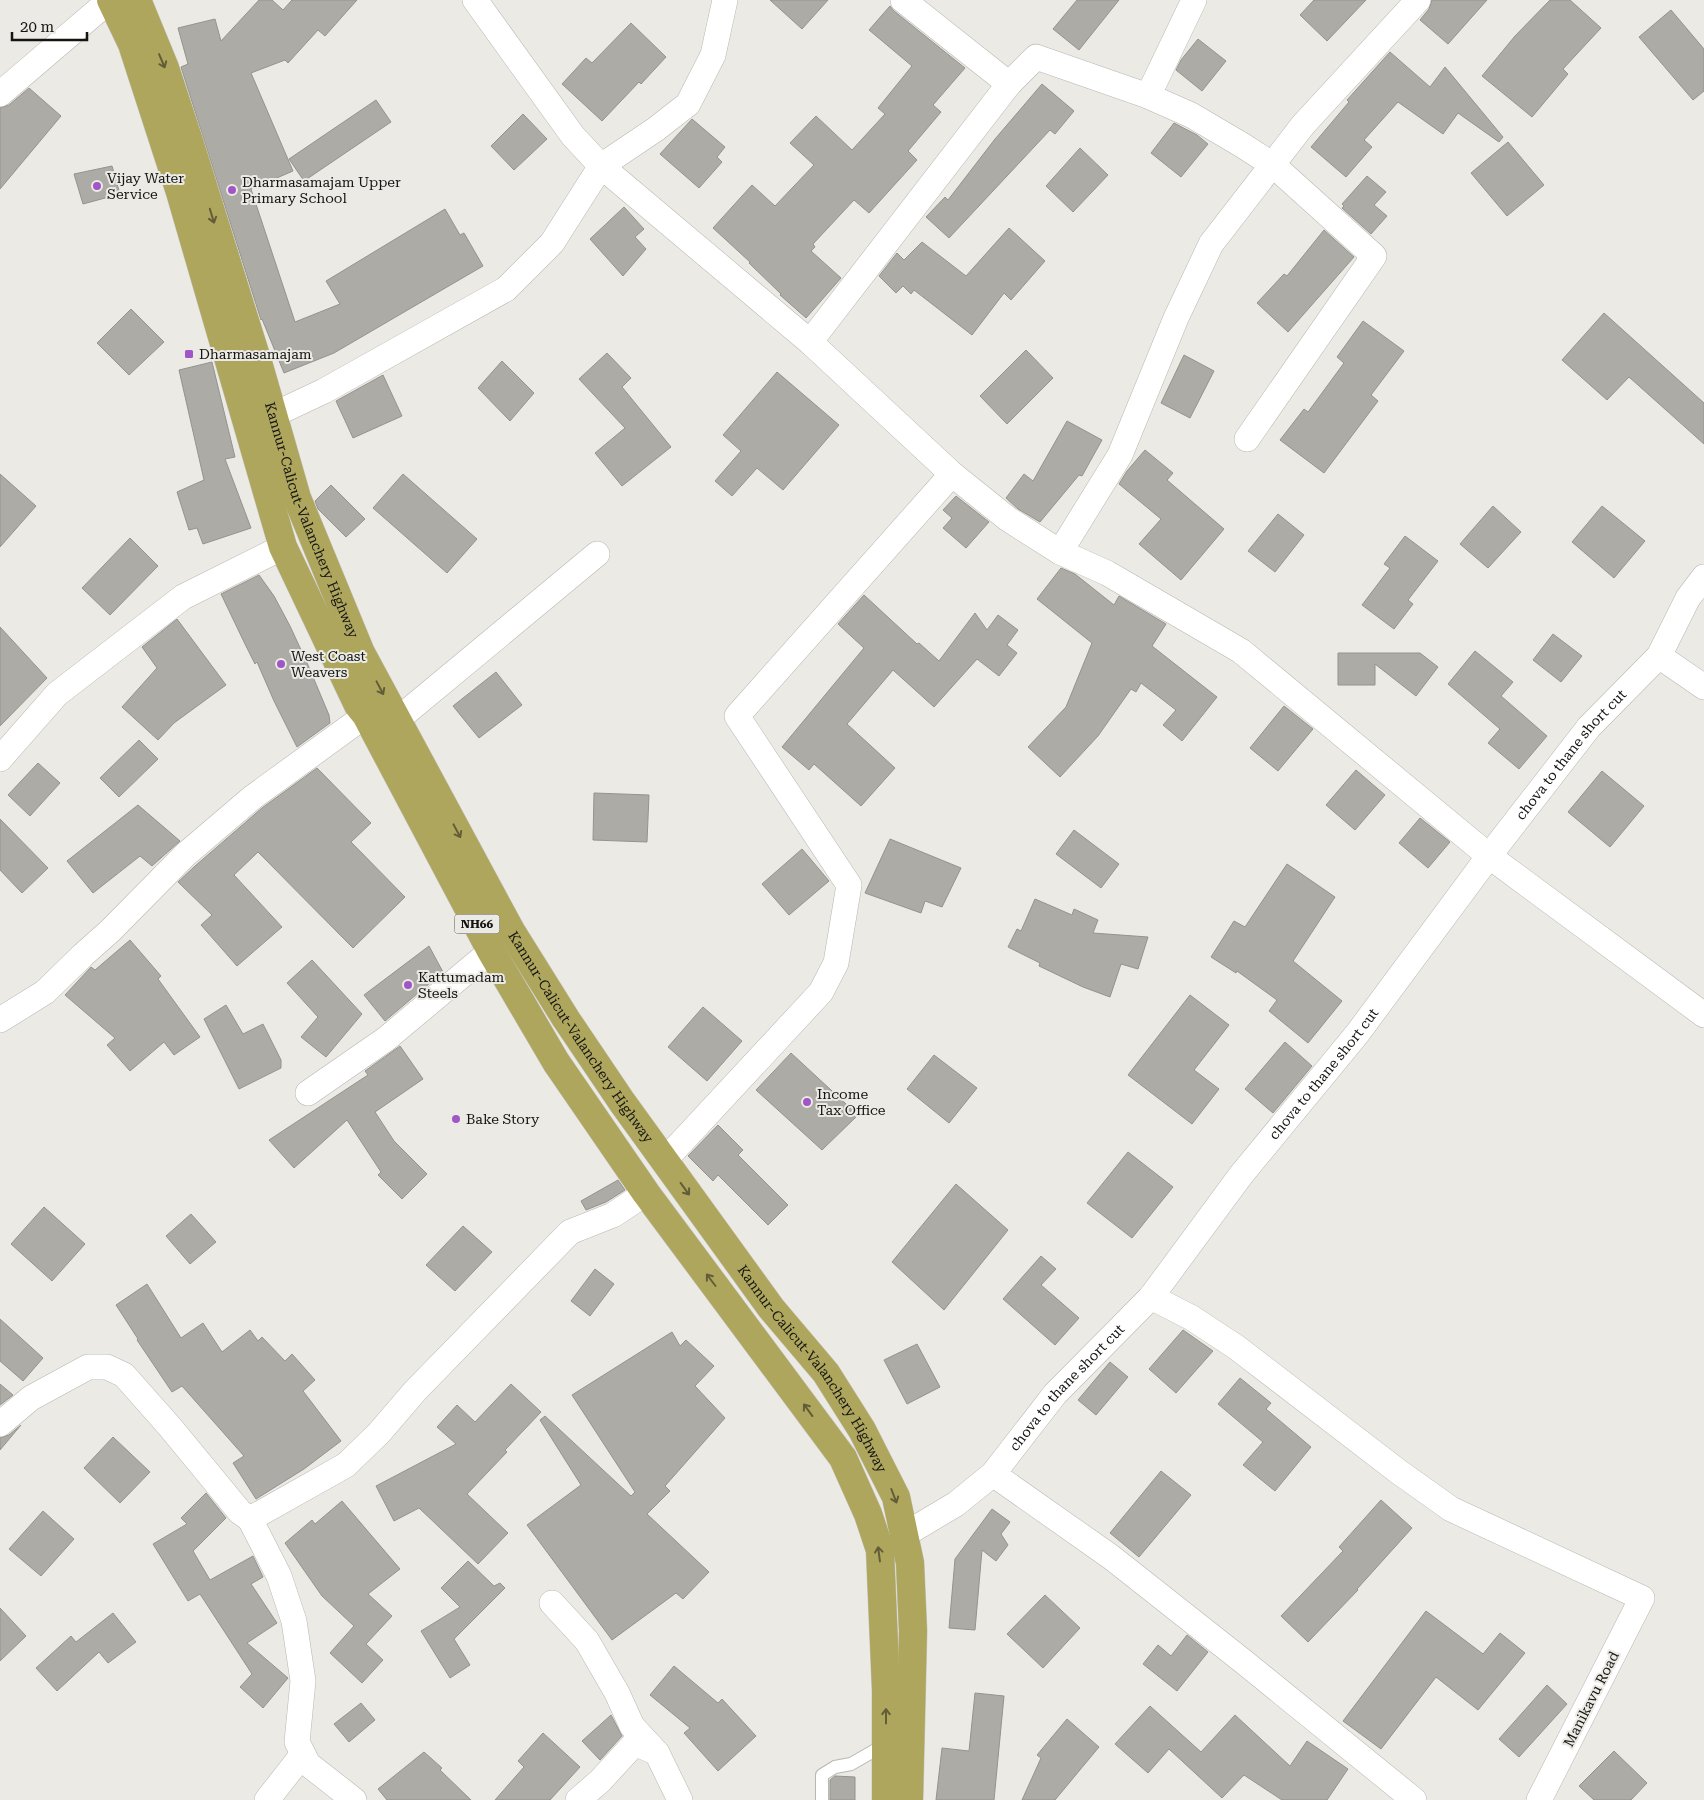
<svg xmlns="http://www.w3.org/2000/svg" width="1704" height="1800" viewBox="0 0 1704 1800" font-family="'Roboto Serif',serif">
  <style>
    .building { fill: #acaba5; stroke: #94938e }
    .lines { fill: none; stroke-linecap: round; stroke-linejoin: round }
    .service-casing { stroke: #b8b7b2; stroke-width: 14 }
    .minor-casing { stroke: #b8b7b2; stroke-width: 26 }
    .trunk-casing { stroke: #c7c7c6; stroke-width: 29 }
    .service { stroke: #fff; stroke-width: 12 }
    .minor { stroke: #fff; stroke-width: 25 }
    .trunk { stroke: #afa65e; stroke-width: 28 }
    .oneway { stroke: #625d38 }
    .poi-dot { fill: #a156c8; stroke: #ebeae4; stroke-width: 2 }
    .labels { text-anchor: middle; stroke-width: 4; stroke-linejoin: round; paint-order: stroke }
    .shield { fill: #ebeae4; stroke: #545451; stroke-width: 1 }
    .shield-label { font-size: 12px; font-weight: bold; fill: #141412 }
    .poi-label { font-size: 14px; fill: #141412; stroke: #ebeae4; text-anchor: start }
    .street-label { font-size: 14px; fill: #141412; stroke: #ebeae4 }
  </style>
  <rect width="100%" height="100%" fill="#ebeae4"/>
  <g class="building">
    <polygon points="259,0 272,0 283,10 292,0 357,0 325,36 318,30 288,63 285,60 251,73 293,171 251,189 295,322 340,304 326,281 445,209 460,235 464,233 483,266 334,353 284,373 262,319 261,320 181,67 188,64 178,28 215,19 221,41"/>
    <polygon points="770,0 828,0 802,29"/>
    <polygon points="1077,0 1119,0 1079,50 1053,29"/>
    <polygon points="1314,0 1366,0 1327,41 1300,15"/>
    <polygon points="1432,0 1487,0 1448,44 1420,20 1429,9"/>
    <polygon points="1550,0 1570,0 1601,28 1563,69 1568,74 1532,117 1482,76 1515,36"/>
    <polygon points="890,6 894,11 965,68 933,105 941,112 908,151 917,160 869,213 854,200 813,244 815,247 811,251 841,278 806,318 780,295 781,294 749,263 750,262 713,228 752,185 775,206 814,165 790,143 816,116 852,150 885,114 878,108 912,66 869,30"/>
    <polygon points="1671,10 1704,49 1704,91 1693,100 1639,37"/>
    <polygon points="631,23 666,57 641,84 639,82 602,121 562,84 586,58 592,63"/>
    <polygon points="1198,39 1226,61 1202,91 1176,70 1181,60"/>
    <polygon points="1390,52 1430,87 1445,67 1503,137 1499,142 1458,113 1443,134 1398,102 1364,140 1372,147 1346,177 1311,147 1349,102 1347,100"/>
    <polygon points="1042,84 1074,111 1055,134 1050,130 949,238 926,217 945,197 948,200 995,139"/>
    <polygon points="29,88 61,116 0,189 0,108 9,105"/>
    <polygon points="376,100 391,122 304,181 289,159"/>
    <polygon points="523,114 547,139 514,170 491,146"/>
    <polygon points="692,119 725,147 717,157 722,162 699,188 660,154"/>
    <polygon points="1174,123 1197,135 1208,144 1181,177 1151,153"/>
    <polygon points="1508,142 1544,185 1507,216 1471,173"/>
    <polygon points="1080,148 1108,175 1073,212 1046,186"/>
    <polygon points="112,166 120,194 83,204 74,174"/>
    <polygon points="1367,176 1386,192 1374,205 1387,216 1371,234 1342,208 1344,206 1342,204"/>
    <polygon points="624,207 644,229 635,237 646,249 623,276 590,239"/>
    <polygon points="1009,228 1045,261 1011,300 1004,293 972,335 914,290 911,294 903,286 896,293 879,276 897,253 904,260 922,242 966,276"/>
    <polygon points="1324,230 1354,257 1288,332 1257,303 1284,274 1287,276"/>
    <polygon points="131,309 164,342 129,375 97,343"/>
    <polygon points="1604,313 1704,403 1704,444 1629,377 1607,400 1562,360"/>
    <polygon points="1363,321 1404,351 1371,395 1378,401 1324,473 1280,440 1304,409 1308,412 1344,363 1337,357"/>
    <polygon points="1026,350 1053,378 1007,424 980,396"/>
    <polygon points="607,353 631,378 622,387 671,447 622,486 595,453 625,428 579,379"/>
    <polygon points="1184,355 1214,371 1190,418 1161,403"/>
    <polygon points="502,361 534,393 510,421 478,388"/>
    <polygon points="212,362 235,457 225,459 251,528 203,544 197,528 189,530 177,492 204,480 179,370"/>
    <polygon points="777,372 839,425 783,490 757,468 732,496 715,481 741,451 723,435"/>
    <polygon points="383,375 402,416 353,438 336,401"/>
    <polygon points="1067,421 1102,440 1082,476 1079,475 1040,522 1018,509 1006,498 1024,474 1033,481"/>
    <polygon points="1145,450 1173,473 1167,480 1224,529 1181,580 1139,544 1161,519 1119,484 1127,471"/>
    <polygon points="0,474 36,506 0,547"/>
    <polygon points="403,474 477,539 447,573 373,508"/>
    <polygon points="331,485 365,519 346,537 318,509 315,501"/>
    <polygon points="956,496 989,522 966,548 943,528 952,518 943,510"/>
    <polygon points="1493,506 1521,532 1488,568 1460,544"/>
    <polygon points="1602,506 1645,541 1614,578 1572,542"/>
    <polygon points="1278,514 1304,535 1275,572 1248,551"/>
    <polygon points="1405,536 1438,561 1408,600 1413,604 1394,629 1362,605 1390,568 1384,564"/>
    <polygon points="130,538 158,566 110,615 82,588"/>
    <polygon points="1061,568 1075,574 1114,605 1119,596 1166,624 1152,646 1217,697 1182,741 1163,725 1176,710 1141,683 1136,692 1131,689 1098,736 1060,777 1028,747 1066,707 1092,643 1037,599"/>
    <polygon points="259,575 274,596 290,626 308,665 329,715 330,723 297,747 274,701 257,662 255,664 245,644 221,594"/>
    <polygon points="864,595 917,644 919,643 939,661 975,613 987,630 998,615 1018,630 1007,645 1017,653 999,676 977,659 934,707 893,670 847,724 895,768 861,806 814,764 809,770 782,747 864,648 838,624"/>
    <polygon points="177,619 226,685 174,723 158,740 122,707 157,668 142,647"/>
    <polygon points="0,627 47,678 0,726"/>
    <polygon points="1553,634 1582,656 1561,682 1533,660"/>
    <polygon points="1475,651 1513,682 1501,696 1547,736 1519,769 1488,743 1500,729 1448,684"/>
    <polygon points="1338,653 1420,653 1438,667 1416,696 1375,664 1375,685 1338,685"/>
    <polygon points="496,672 522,705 479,738 453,706"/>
    <polygon points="1284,706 1313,729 1278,771 1250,748"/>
    <polygon points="139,740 158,759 119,797 100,778"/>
    <polygon points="38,763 60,783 30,816 8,795"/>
    <polygon points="317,768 371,823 351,842 405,897 353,948 258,852 234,875 282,927 237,966 201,925 212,915 178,882 195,866 262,808"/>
    <polygon points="1356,770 1385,795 1355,830 1326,805"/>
    <polygon points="1602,771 1644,806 1610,847 1568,812"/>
    <polygon points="594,793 649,795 647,842 593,840"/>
    <polygon points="138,805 180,841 152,866 140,856 93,893 67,861"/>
    <polygon points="1420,818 1450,842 1428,868 1399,843"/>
    <polygon points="0,819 48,868 22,893 0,870"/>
    <polygon points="1074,830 1119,864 1101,888 1056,854"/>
    <polygon points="890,839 961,868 942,907 925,901 921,913 865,893"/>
    <polygon points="802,849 829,881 789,915 762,884"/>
    <polygon points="1287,864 1335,897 1293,961 1342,1001 1308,1043 1269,1011 1277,1000 1237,971 1236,973 1211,957 1234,921 1245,927"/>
    <polygon points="1035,899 1072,915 1074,909 1098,920 1093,933 1148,937 1138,969 1121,964 1110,997 1083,987 1039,966 1040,963 1008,947 1017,929 1021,931"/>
    <polygon points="130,940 161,976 158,979 200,1037 174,1055 164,1042 130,1071 107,1045 115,1038 65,995 91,967 95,970"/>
    <polygon points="429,946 443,972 385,1021 364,995"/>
    <polygon points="312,960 362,1014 326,1057 301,1037 318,1017 287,983"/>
    <polygon points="1190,995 1229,1025 1194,1070 1219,1089 1192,1124 1128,1075"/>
    <polygon points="226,1005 243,1034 263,1024 281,1060 281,1068 239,1089 204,1019"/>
    <polygon points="703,1007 742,1041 707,1081 668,1047"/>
    <polygon points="1285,1042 1312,1066 1273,1113 1245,1089"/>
    <polygon points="400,1046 423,1079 375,1112 394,1141 427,1174 402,1199 378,1175 381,1172 347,1120 294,1168 269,1140 368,1075 365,1071"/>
    <polygon points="791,1053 858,1115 822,1150 756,1090"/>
    <polygon points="934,1055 977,1088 949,1123 907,1089"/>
    <polygon points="718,1125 743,1150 738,1155 788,1205 768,1225 718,1175 713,1181 688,1156"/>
    <polygon points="1128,1152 1173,1187 1132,1238 1087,1203"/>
    <polygon points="618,1180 625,1190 606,1202 586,1210 581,1201"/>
    <polygon points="956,1184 1008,1230 944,1310 892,1262"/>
    <polygon points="44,1207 85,1244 52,1281 11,1244"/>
    <polygon points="191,1214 216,1242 190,1264 166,1236"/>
    <polygon points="463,1226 492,1252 455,1291 426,1265"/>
    <polygon points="1041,1256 1056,1269 1041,1285 1079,1318 1055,1345 1003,1299"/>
    <polygon points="595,1269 614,1284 590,1316 571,1301"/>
    <polygon points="147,1284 181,1338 203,1323 222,1352 250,1330 258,1341 262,1337 285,1361 292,1354 315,1380 303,1391 341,1441 304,1469 256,1499 233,1463 244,1456 182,1386 172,1392 137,1340 138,1339 116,1305"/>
    <polygon points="0,1319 43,1358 23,1381 0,1361"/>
    <polygon points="1183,1330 1213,1351 1176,1393 1149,1369"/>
    <polygon points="672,1332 680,1346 686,1340 714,1366 695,1386 725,1418 665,1486 670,1491 647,1514 709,1572 683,1599 676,1593 612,1640 527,1525 581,1485 540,1420 545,1416 631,1496 635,1492 572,1395"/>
    <polygon points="917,1344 940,1387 907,1404 884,1360"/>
    <polygon points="1110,1362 1128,1377 1096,1415 1078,1400"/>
    <polygon points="1240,1378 1271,1403 1266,1409 1311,1447 1275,1491 1243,1465 1263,1442 1218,1404"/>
    <polygon points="0,1384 13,1395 0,1405"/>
    <polygon points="511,1384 541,1412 505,1450 507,1452 467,1494 508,1533 478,1564 419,1508 394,1521 376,1486 456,1444 437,1427 457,1405 475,1422"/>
    <polygon points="21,1425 0,1450 0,1438 9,1435"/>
    <polygon points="113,1437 150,1472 120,1503 84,1468"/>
    <polygon points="1161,1471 1191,1495 1139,1557 1110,1533"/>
    <polygon points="206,1493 226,1518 193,1551 210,1580 253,1556 263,1577 251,1584 277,1623 247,1643 288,1678 263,1708 240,1687 252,1674 200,1594 188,1601 153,1544 187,1524 181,1518"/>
    <polygon points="1381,1500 1412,1528 1357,1589 1358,1590 1308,1642 1281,1616 1343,1551 1339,1547"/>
    <polygon points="342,1501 400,1569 368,1594 392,1616 366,1644 383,1660 362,1683 330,1653 354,1626 322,1596 285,1543 312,1520 315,1524"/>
    <polygon points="992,1509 1010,1522 1001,1534 1008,1545 996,1561 982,1550 975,1630 949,1628 955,1559"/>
    <polygon points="43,1511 74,1539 41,1576 9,1549"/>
    <polygon points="468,1561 494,1586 500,1583 505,1588 454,1639 470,1665 450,1678 421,1631 460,1607 441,1588"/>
    <polygon points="1045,1595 1080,1628 1043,1668 1007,1634"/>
    <polygon points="0,1608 26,1636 0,1661"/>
    <polygon points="1426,1611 1483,1654 1500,1633 1525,1653 1478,1710 1436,1677 1381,1749 1343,1721"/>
    <polygon points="113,1613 136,1642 108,1663 99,1652 57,1691 36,1668 71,1636 76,1642"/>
    <polygon points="1187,1635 1208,1652 1177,1691 1143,1664 1158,1645 1171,1656"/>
    <polygon points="674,1666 718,1703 722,1699 756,1736 718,1771 684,1733 690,1728 650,1695"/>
    <polygon points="1547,1685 1567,1704 1519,1757 1499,1739"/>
    <polygon points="975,1693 1004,1696 994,1800 936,1800 942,1748 969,1751"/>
    <polygon points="361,1703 375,1720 349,1742 334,1724"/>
    <polygon points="1150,1706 1201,1752 1235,1715 1290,1766 1307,1741 1348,1769 1327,1800 1282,1800 1244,1775 1222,1798 1169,1749 1148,1773 1115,1744"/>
    <polygon points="611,1715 622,1736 600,1760 582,1741"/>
    <polygon points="1067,1719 1099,1747 1055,1800 1022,1800 1041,1758 1037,1755"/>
    <polygon points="543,1733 580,1767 550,1800 495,1800 524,1767 518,1761"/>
    <polygon points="1614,1751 1647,1783 1631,1800 1594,1800 1579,1786"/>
    <polygon points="424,1752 442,1768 440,1770 471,1800 387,1800 378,1789"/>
    <polygon points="835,1776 855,1777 855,1800 830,1800 830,1780"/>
  </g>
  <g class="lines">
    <g class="service-casing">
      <polyline id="service" points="822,1800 822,1775 835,1767 851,1764 886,1744"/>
    </g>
    <g class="minor-casing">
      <g id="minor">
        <polyline points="475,0 573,136 601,166 810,342 952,474 1008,519 1060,552 1107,573 1241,651 1489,856 1704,1015"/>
        <polyline points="903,0 1009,84 1036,57 1148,96 1191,115 1242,145 1273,165 1374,256 1247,439"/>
        <polyline points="0,94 110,0"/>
        <polyline points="1148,96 1194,0"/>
        <polyline points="810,342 1009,84"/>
        <polyline points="273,415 324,391 506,289 552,243 601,166 656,129 688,104 713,55 725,0"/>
        <polyline points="1060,552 1120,455 1176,318 1211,244 1303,125 1418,0"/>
        <polyline points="1659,656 1704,687"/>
        <polyline points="397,720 597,554"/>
        <polyline points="0,759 57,694 183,597 283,547"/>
        <polyline points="0,1020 45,992 83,955 111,930 185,855 253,797 366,715"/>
        <polyline points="308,1093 386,1039 491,951"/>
        <polyline points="664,1161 821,992 836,963 849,885 737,716 952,474"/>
        <polyline points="1151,1297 1192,1318 1236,1347 1399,1472 1451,1509 1642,1598 1539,1800"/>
        <polyline points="0,1424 31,1398 88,1367 107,1367 124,1375 170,1427 240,1512 250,1519"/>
        <polyline points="993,1474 1111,1557 1244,1662 1414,1800"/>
        <path id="s1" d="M904,1535L956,1504L993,1474L1055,1394L1151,1297L1241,1175L1357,1034L1489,856L1589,727L1659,656L1688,598L1704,577"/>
        <polyline points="552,1603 587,1641 617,1693 632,1726 657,1753"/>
        <polyline points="267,1800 303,1754"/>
        <polyline points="354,1800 308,1764 297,1742 303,1681 294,1621 279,1576 250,1519 346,1465 379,1433 415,1391 570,1232 613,1215 646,1193"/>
        <polyline points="578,1800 600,1781 635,1743 657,1753 680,1800"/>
      </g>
    </g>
    <g class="trunk-casing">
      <g id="trunk">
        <polyline points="111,0 132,44 180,192 283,547 358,705 366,715 491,951 556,1062 646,1193 843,1458 868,1514 880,1550 886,1690 886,1800"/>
        <path id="s2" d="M137,0L165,68L190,144L259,366L297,498L361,653L511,931L566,1019L622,1102L771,1308L826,1373L862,1430L896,1497L910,1563L913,1631L909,1800"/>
      </g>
    </g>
    <use href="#service" class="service"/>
    <use href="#minor" class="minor"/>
    <use href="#trunk" class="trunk"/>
  </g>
  <defs><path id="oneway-shaft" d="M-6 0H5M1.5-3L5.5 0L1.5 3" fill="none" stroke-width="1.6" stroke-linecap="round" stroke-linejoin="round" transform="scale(1.25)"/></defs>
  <g class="oneway">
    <use href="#oneway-shaft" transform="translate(162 61) rotate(67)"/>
    <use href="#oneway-shaft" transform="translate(212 216) rotate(73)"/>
    <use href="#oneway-shaft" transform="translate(380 688) rotate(62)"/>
    <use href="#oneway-shaft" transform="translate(457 831) rotate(62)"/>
    <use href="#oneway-shaft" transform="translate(685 1189) rotate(54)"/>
    <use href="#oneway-shaft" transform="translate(711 1280) rotate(-127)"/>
    <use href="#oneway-shaft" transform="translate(808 1410) rotate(-126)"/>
    <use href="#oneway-shaft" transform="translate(894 1496) rotate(69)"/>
    <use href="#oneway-shaft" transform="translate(879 1554) rotate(-97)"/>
    <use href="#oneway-shaft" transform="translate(886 1716) rotate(-90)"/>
  </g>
  <g class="poi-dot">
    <circle cx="97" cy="186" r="5"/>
    <circle cx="232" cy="190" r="5"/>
    <rect x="184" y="349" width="10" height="10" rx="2.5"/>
    <circle cx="281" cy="664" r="5"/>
    <circle cx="408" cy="985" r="5"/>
    <circle cx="807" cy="1102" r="5"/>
    <circle cx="456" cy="1119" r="5"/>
  </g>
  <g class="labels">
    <rect class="shield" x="454.5" y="914.5" width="45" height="19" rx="4"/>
    <g class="shield-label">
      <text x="477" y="928">NH66</text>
    </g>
    <g class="poi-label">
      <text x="107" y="183">Vijay Water<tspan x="107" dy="16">Service</tspan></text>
      <text x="242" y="187">Dharmasamajam Upper<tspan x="242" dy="16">Primary School</tspan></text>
      <text x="199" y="359">Dharmasamajam</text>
      <text x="291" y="661">West Coast<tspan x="291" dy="16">Weavers</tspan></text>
      <text x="418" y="982">Kattumadam<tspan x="418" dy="16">Steels</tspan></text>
      <text x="817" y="1099">Income<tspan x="817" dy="16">Tax Office</tspan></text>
      <text x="466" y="1124">Bake Story</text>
    </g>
    <g class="street-label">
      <text dy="5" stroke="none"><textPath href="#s2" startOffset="549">Kannur-Calicut-Valanchery Highway</textPath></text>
      <text dy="5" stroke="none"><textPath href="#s1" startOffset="1032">chova to thane short cut</textPath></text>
      <text dy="5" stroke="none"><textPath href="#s2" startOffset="1134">Kannur-Calicut-Valanchery Highway</textPath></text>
      <text dy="5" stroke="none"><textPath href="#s1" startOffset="628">chova to thane short cut</textPath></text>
      <text dy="5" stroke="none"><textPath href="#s2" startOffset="1539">Kannur-Calicut-Valanchery Highway</textPath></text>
      <text dy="5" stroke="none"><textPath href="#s1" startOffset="222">chova to thane short cut</textPath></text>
      <text transform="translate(1591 1699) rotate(-63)" y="5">Manikavu Road</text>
    </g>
  </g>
  <path d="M12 32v8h75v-8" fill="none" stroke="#141412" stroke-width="2.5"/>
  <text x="20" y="32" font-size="15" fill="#141412" stroke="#ebeae4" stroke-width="4" paint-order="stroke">20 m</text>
</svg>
